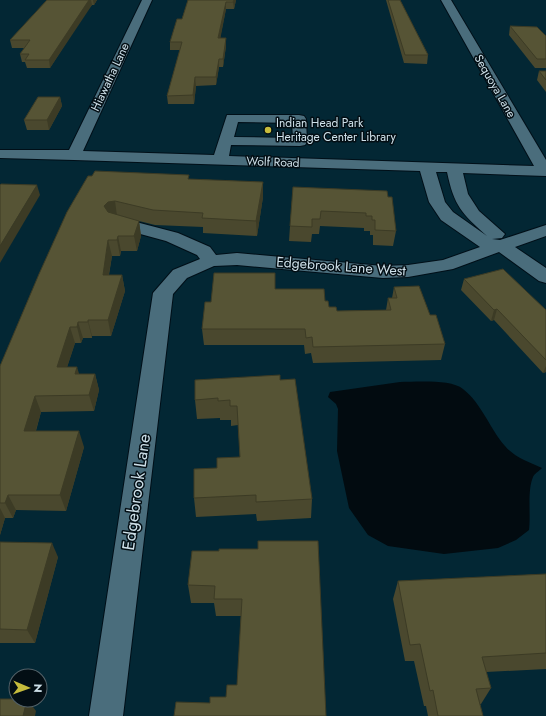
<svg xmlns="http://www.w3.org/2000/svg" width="546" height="716" viewBox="0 0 546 716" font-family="Jost,sans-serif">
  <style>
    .water { fill: #020b10 }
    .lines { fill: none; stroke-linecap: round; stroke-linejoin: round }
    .minor-casing { stroke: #000f18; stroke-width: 2 }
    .minor { fill: #4a6d7c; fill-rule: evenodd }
    .wall { fill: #4a482e }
    .shaded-wall { fill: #3c3b25 }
    .building { fill: #565435; stroke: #3c3b25 }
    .poi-dot { fill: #c6bc3c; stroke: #030e14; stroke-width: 1.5 }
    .labels { text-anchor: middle; stroke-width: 3; stroke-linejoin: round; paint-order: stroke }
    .far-street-label { font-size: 12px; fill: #cee0e9; stroke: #030e14 }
    .far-poi-label { font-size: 12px; fill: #cee0e9; stroke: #030e14; text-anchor: start }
    .street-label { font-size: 14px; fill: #cee0e9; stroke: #030e14 }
    .near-street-label { font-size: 17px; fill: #cee0e9; stroke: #030e14 }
  </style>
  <rect width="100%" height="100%" fill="#032734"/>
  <path class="water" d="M400,382C416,382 451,379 463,389C482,404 490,429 505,446C514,457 529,462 542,468C539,471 534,474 533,477C527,491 531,515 529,530L516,540L498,548L444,554L388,546L368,535L349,508L337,451L338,409L336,404L328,397L330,392Z"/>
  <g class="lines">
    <g class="minor-casing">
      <path id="minor" d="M142,0H152L83,151L214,155L227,115H299L304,116L306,119L307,142L305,145L300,146L231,145L229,156L534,166L441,0H451L546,160V176L463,173L468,194L479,211L505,234L502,238L492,239L500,240L546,225V236L515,247L546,268V283L539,281L499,252L453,269L408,277L383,278L237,265L214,266L187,278L173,294L123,716H89L153,293L173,270L200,259L197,255L166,241L111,226L108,222L111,218L117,217L178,233L210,247L216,255L237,253L383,266L408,265L443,260L480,247L441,220L429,202L420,171L74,160L0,158V150H69ZM238,122L292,123L293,138L234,137ZM436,172H447C454,206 462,214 487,236L453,212L445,202Z"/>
    </g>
    <use href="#minor" class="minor"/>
  </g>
  <g class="wall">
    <polygon points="47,0 97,0 94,5 92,5 86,12 50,68 27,68 25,62 22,62 20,54 25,48 12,48 10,40"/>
    <polygon points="188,0 236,0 234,9 226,9 220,38 226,46 223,67 219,67 216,85 196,86 194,104 168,104 167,96 180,50 170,50 170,42 182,19"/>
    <polygon points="386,0 400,0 428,55 427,64 404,63"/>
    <polygon points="510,26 546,36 546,68 535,68 509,35"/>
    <polygon points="539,71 546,71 546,92 537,80"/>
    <polygon points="60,97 62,106 49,130 27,130 24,120"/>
    <polygon points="190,179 263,182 263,197 257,236 203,233 203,227 155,225 139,221 141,236 137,251 121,251 120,256 112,256 109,275 122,275 125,291 111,336 92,336 92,338 83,338 81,343 75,343 67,367 79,374 95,374 99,390 94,411 41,412 36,431 84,447 66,511 16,510 13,518 5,518 0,535 0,366 67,212"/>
    <polygon points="293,187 388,197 396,231 393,246 373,245 373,235 370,235 370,231 364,231 364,228 320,226 319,234 312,234 311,242 289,241 290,226"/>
    <polygon points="464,279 546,310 546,372 543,373 494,320 491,321 461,290"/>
    <polygon points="394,287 430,315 445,344 441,360 313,363 311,353 305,354 304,345 204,345 202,329 211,302 275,289 325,301 329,307 337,311 386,310 388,298 392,298"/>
    <polygon points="280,380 312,499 311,518 257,521 256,514 196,517 194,498 217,468 240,457 238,425 231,426 231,420 220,420 220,418 197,419 195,400"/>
    <polygon points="0,542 58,557 35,643 0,643"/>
    <polygon points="219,551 326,716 210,703 226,697 237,685 241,616 216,616 214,603 191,603 188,585"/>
    <polygon points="546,574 546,669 486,672 491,688 481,704 480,704 483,716 428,716 426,706 424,706 414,661 405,661 393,599 398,581"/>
  </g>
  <g class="shaded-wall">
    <polygon points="89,0 91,0 92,5 50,68 49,60"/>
    <polygon points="93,0 97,0 94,5"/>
    <polygon points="234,0 236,0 234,9 233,2"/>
    <polygon points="226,2 226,9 219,46 218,38"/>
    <polygon points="226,38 226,46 223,67 223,59"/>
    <polygon points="219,59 219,67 216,85 216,77"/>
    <polygon points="195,77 196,86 194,104 193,95"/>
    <polygon points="60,97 62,106 49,130 47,120"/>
    <polygon points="263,182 263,197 257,236 256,221"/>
    <polygon points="37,185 40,195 0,263 0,246"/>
    <polygon points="115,201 117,216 107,221 104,206 108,202"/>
    <polygon points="139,221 141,236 137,251 134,236"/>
    <polygon points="118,236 121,251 120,256 117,240"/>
    <polygon points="108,240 112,256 106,290 103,275"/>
    <polygon points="122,275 125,291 111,336 108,320"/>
    <polygon points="497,309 494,320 491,321 494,310"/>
    <polygon points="88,320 92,336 92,338 88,322"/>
    <polygon points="78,322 83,338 81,343 77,327"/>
    <polygon points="70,327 75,343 62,383 57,367"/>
    <polygon points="546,366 546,372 543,373"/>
    <polygon points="77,367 82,383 75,374"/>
    <polygon points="95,374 99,390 94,411 89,395"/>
    <polygon points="35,396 41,412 31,447 24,431"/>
    <polygon points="79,431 84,447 66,511 60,495"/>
    <polygon points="8,495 16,510 13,518 5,503"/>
    <polygon points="0,508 5,518 0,535"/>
    <polygon points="52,543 58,557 35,643 27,630"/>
    <polygon points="27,700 28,700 36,711 35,716 23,716"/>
  </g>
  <g class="building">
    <polygon points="47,0 89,0 49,60 25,60 29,54 20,54 30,40 10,40"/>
    <polygon points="188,0 234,0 233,2 226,2 218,38 226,38 223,59 219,59 216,77 195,77 193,95 167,96 182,42 170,42 177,19 182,19"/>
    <polygon points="388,0 400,0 428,55 405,55"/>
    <polygon points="510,26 537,27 546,36 546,59 537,59"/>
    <polygon points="539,71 546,71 546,80"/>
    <polygon points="38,97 60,97 47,120 24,120"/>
    <polygon points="95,171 189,175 188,179 263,182 256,221 202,218 203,213 153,210 115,201 108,202 104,206 108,212 139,221 134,236 118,236 117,240 108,240 103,275 122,275 108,320 88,320 88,322 78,322 77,327 70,327 57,367 77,367 75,374 95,374 89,395 35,396 24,431 79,431 60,495 8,495 5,503 0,503 0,366 39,274 67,212 88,176 92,176"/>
    <polygon points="1,184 37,185 0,246 0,185"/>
    <polygon points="293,187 387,191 388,197 392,197 396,231 375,230 375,220 372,220 372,216 366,216 366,213 321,211 320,219 312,219 312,227 290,226"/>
    <polygon points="503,269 546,310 546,360 497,309 494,310 464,279"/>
    <polygon points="214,273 275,273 275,289 324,289 325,301 328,301 329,307 336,307 337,311 391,310 388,298 397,298 394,287 419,286 430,315 436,315 445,344 313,347 312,337 306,338 305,329 202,329 205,302 211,302"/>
    <polygon points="280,375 280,380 295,379 312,499 256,502 256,495 194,498 194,469 217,468 217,458 240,457 237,406 230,406 230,400 218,401 218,398 195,400 195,380"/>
    <polygon points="258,541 318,541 326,716 174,716 176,702 210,703 210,697 226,697 227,685 237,685 242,599 214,599 215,586 188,585 192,551 219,551 219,549 258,549"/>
    <polygon points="0,542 52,543 27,630 0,629"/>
    <polygon points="546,574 546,653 482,657 491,688 476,689 483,716 438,716 433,690 430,691 420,644 410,645 398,581"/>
    <polygon points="0,699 16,699 16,700 27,700 23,716 0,716"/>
  </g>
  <circle class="poi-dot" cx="268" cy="130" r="4"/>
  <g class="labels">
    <g class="far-street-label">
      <text transform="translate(110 77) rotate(-65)" y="4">Hiawatha Lane</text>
      <text transform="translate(495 86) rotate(60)" y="4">Sequoya Lane</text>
      <text transform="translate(273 162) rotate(2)" y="4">Wolf Road</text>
    </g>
    <g class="far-poi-label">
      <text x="276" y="127">Indian Head Park<tspan x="276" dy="14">Heritage Center Library</tspan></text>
    </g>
    <g class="street-label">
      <text transform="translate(341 266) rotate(4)" y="5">Edgebrook Lane West</text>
    </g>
    <g class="near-street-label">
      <text transform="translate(136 492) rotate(-82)" y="6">Edgebrook Lane</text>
    </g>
  </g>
  <g transform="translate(28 688) rotate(92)"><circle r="19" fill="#030e14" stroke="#546269"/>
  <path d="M0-3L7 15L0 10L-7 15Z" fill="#c6bc3c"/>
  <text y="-6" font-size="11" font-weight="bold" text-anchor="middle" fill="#cee0e9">N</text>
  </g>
</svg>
